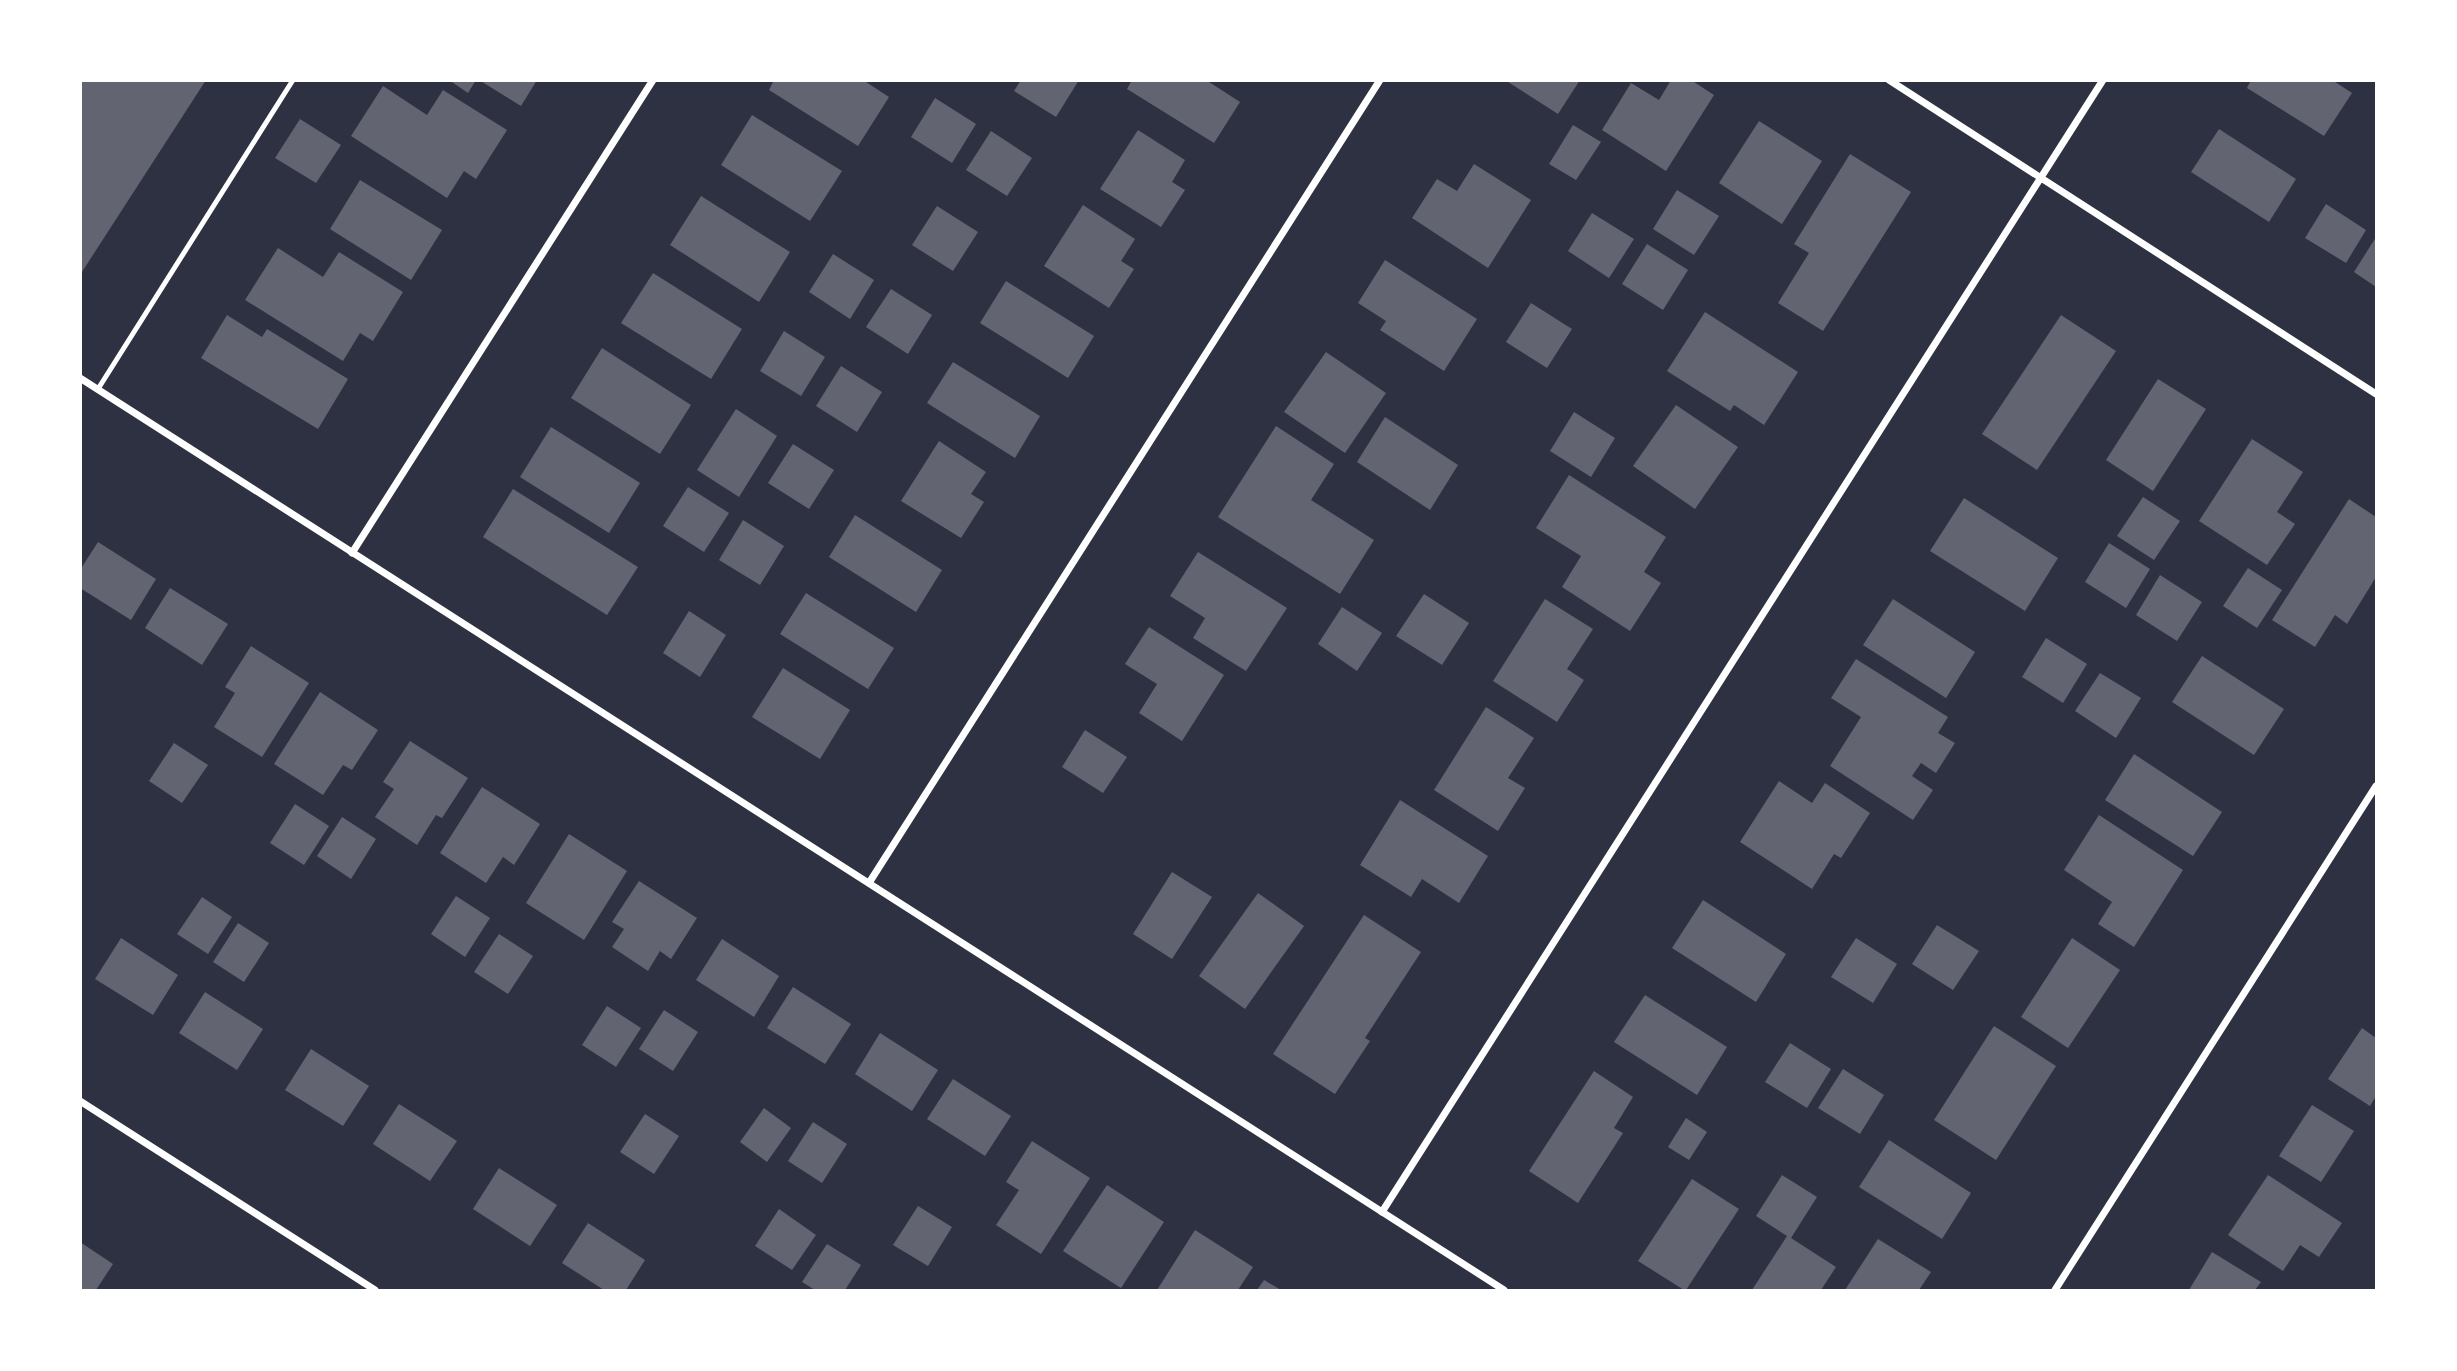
<svg xmlns="http://www.w3.org/2000/svg" width="2457" height="1371" viewBox="0 0 2457 1371" font-family="Quicksand,sans-serif">
  <style>
    .building { fill: #626471 }
    .lines { fill: none; stroke-linecap: round; stroke-linejoin: round }
    .service { stroke: #fff; stroke-width: 5 }
    .minor { stroke: #fff; stroke-width: 7 }
  </style>
  <rect width="100%" height="100%" fill="#2d3142"/>
  <g class="building">
    <polygon points="80,80 206,80 80,275"/>
    <polygon points="449,80 476,80 468,93"/>
    <polygon points="479,80 537,80 521,106"/>
    <polygon points="774,80 863,80 889,97 858,146 769,90"/>
    <polygon points="1021,80 1079,80 1056,117 1014,91"/>
    <polygon points="1132,80 1206,80 1240,102 1214,143 1127,89"/>
    <polygon points="1505,80 1580,80 1558,114"/>
    <polygon points="1671,80 1691,80 1714,95 1666,171 1602,130 1631,83 1659,100"/>
    <polygon points="2251,80 2332,80 2352,93 2324,136 2247,88"/>
    <polygon points="383,86 427,115 443,90 507,130 476,179 464,171 447,198 351,136"/>
    <polygon points="935,98 976,124 952,163 911,137"/>
    <polygon points="752,115 842,171 810,221 721,165"/>
    <polygon points="300,119 341,145 316,183 275,158"/>
    <polygon points="1759,121 1822,161 1782,224 1719,183"/>
    <polygon points="1573,125 1601,142 1576,180 1549,164"/>
    <polygon points="2219,129 2296,179 2269,222 2191,172"/>
    <polygon points="1138,130 1185,160 1172,182 1185,190 1161,227 1100,189"/>
    <polygon points="991,131 1032,158 1007,196 966,170"/>
    <polygon points="1850,154 1911,192 1823,331 1778,303 1809,253 1794,244"/>
    <polygon points="1474,164 1531,200 1488,268 1412,218 1437,179 1457,191"/>
    <polygon points="360,180 442,230 411,280 330,229"/>
    <polygon points="1677,190 1719,216 1694,255 1653,229"/>
    <polygon points="701,196 790,252 759,302 670,245"/>
    <polygon points="2326,204 2366,230 2346,263 2305,238"/>
    <polygon points="1083,205 1135,239 1121,261 1134,269 1109,308 1044,266"/>
    <polygon points="937,206 978,232 953,271 912,245"/>
    <polygon points="1592,213 1634,239 1609,278 1568,251"/>
    <polygon points="2376,237 2376,287 2354,272"/>
    <polygon points="1647,244 1688,270 1663,310 1622,284"/>
    <polygon points="278,248 323,277 339,252 403,292 373,341 360,333 343,361 245,300"/>
    <polygon points="833,254 874,280 850,319 809,292"/>
    <polygon points="1385,260 1477,319 1444,371 1380,330 1386,321 1358,303"/>
    <polygon points="653,273 742,329 711,379 621,323"/>
    <polygon points="1006,281 1094,336 1068,378 980,323"/>
    <polygon points="891,289 932,315 908,354 866,327"/>
    <polygon points="1531,303 1572,329 1547,368 1506,342"/>
    <polygon points="1705,312 1798,372 1764,425 1734,405 1730,411 1667,371"/>
    <polygon points="227,315 262,337 267,329 348,379 318,429 201,358"/>
    <polygon points="2061,315 2116,351 2037,470 1982,434"/>
    <polygon points="784,331 825,357 801,396 760,371"/>
    <polygon points="602,348 691,405 660,454 571,398"/>
    <polygon points="1326,352 1386,393 1345,453 1284,412"/>
    <polygon points="953,362 1040,416 1015,458 927,403"/>
    <polygon points="841,366 882,392 857,432 816,406"/>
    <polygon points="2158,379 2206,409 2153,491 2106,460"/>
    <polygon points="1676,405 1738,447 1695,509 1633,466"/>
    <polygon points="736,409 777,436 739,497 697,470"/>
    <polygon points="1574,412 1615,438 1591,477 1550,451"/>
    <polygon points="1385,417 1458,465 1430,510 1357,462"/>
    <polygon points="1276,426 1334,464 1311,500 1374,540 1340,594 1218,517"/>
    <polygon points="551,427 640,483 609,533 520,477"/>
    <polygon points="2252,439 2303,472 2277,512 2295,524 2267,565 2199,521"/>
    <polygon points="939,441 986,472 971,494 984,502 961,538 901,501"/>
    <polygon points="793,444 834,470 809,509 768,483"/>
    <polygon points="1569,475 1666,537 1644,572 1661,583 1630,631 1562,587 1581,556 1536,528"/>
    <polygon points="688,487 729,513 704,552 663,526"/>
    <polygon points="513,489 638,567 607,615 483,537"/>
    <polygon points="2143,497 2180,521 2154,560 2117,536"/>
    <polygon points="1964,498 2058,558 2025,611 1930,551"/>
    <polygon points="2349,499 2376,517 2376,577 2347,624 2335,615 2315,647 2272,620"/>
    <polygon points="855,515 942,570 916,612 829,557"/>
    <polygon points="743,520 784,546 760,585 719,560"/>
    <polygon points="98,542 156,579 131,620 80,588 80,570"/>
    <polygon points="2109,543 2150,569 2126,608 2085,582"/>
    <polygon points="1198,552 1287,608 1246,671 1193,638 1205,618 1170,596"/>
    <polygon points="2248,568 2282,590 2257,628 2223,606"/>
    <polygon points="2160,575 2202,602 2177,641 2136,615"/>
    <polygon points="170,588 228,624 202,665 145,628"/>
    <polygon points="806,593 894,648 868,689 780,634"/>
    <polygon points="1424,594 1469,623 1442,665 1396,636"/>
    <polygon points="1545,599 1593,629 1567,669 1584,680 1557,722 1493,681"/>
    <polygon points="1893,599 1975,652 1946,698 1863,645"/>
    <polygon points="1342,607 1382,633 1357,671 1318,644"/>
    <polygon points="689,611 726,635 700,677 663,653"/>
    <polygon points="1149,627 1224,675 1182,741 1139,713 1157,684 1125,664"/>
    <polygon points="2046,638 2087,664 2063,703 2022,677"/>
    <polygon points="251,646 309,683 262,757 214,727 235,693 225,687"/>
    <polygon points="2202,656 2284,709 2254,755 2172,702"/>
    <polygon points="1856,659 1948,717 1938,733 1955,743 1936,773 1921,763 1912,776 1933,790 1913,820 1830,766 1861,717 1831,698"/>
    <polygon points="783,668 850,710 820,759 752,717"/>
    <polygon points="2100,673 2141,698 2116,738 2075,711"/>
    <polygon points="320,692 378,730 352,770 343,765 323,795 274,764"/>
    <polygon points="1486,707 1534,738 1508,778 1525,788 1498,831 1434,790"/>
    <polygon points="1085,730 1127,757 1103,793 1062,767"/>
    <polygon points="410,741 468,778 442,818 436,815 417,845 375,817 394,789 383,782"/>
    <polygon points="174,743 208,765 182,803 149,781"/>
    <polygon points="2134,754 2222,812 2193,856 2105,800"/>
    <polygon points="1779,781 1812,803 1825,783 1870,813 1841,858 1834,854 1812,889 1740,842"/>
    <polygon points="482,787 540,824 514,865 503,857 486,883 440,853"/>
    <polygon points="1400,800 1488,856 1459,903 1422,879 1411,897 1360,865"/>
    <polygon points="295,804 329,826 304,865 270,843"/>
    <polygon points="2099,815 2183,870 2134,947 2098,924 2112,902 2064,870"/>
    <polygon points="342,817 376,839 351,879 317,856"/>
    <polygon points="569,834 627,871 584,940 526,903"/>
    <polygon points="1172,872 1212,897 1172,959 1133,934"/>
    <polygon points="639,881 697,918 671,959 660,951 648,971 612,947 624,929 612,922"/>
    <polygon points="1258,893 1304,926 1245,1009 1199,976"/>
    <polygon points="456,896 490,918 465,957 431,934"/>
    <polygon points="202,897 232,917 208,954 177,934"/>
    <polygon points="1703,900 1786,954 1756,1002 1672,948"/>
    <polygon points="1364,915 1421,952 1365,1038 1370,1041 1335,1094 1273,1054"/>
    <polygon points="238,923 269,943 244,982 213,962"/>
    <polygon points="1937,925 1979,951 1953,990 1912,964"/>
    <polygon points="499,934 533,956 508,994 474,972"/>
    <polygon points="121,938 178,975 153,1015 95,979"/>
    <polygon points="1856,938 1897,964 1873,1003 1831,977"/>
    <polygon points="2072,938 2120,970 2068,1048 2021,1017"/>
    <polygon points="722,939 779,976 754,1017 696,980"/>
    <polygon points="793,987 851,1024 825,1064 767,1028"/>
    <polygon points="205,992 263,1029 237,1070 179,1033"/>
    <polygon points="1645,995 1727,1047 1697,1095 1614,1042"/>
    <polygon points="607,1006 641,1028 616,1067 582,1045"/>
    <polygon points="664,1010 698,1032 673,1071 639,1049"/>
    <polygon points="1994,1026 2056,1066 1996,1160 1934,1120"/>
    <polygon points="2362,1028 2376,1038 2376,1096 2370,1106 2328,1079"/>
    <polygon points="880,1033 938,1070 912,1111 855,1074"/>
    <polygon points="1790,1043 1831,1069 1807,1108 1765,1082"/>
    <polygon points="311,1049 369,1086 343,1126 285,1090"/>
    <polygon points="1843,1069 1884,1095 1860,1134 1818,1108"/>
    <polygon points="1594,1071 1633,1097 1614,1128 1623,1133 1578,1203 1529,1171"/>
    <polygon points="953,1079 1011,1116 985,1156 927,1119"/>
    <polygon points="399,1104 457,1141 430,1181 373,1144"/>
    <polygon points="2312,1105 2354,1131 2321,1182 2279,1156"/>
    <polygon points="764,1108 791,1128 767,1162 740,1142"/>
    <polygon points="645,1114 679,1136 654,1174 620,1152"/>
    <polygon points="1686,1118 1707,1132 1689,1160 1668,1147"/>
    <polygon points="813,1122 847,1144 822,1183 788,1161"/>
    <polygon points="1889,1140 1971,1193 1942,1239 1859,1187"/>
    <polygon points="1032,1141 1090,1178 1041,1254 996,1225 1019,1190 1006,1182"/>
    <polygon points="499,1168 557,1205 530,1246 473,1209"/>
    <polygon points="1782,1175 1817,1197 1791,1238 1836,1267 1821,1290 1752,1290 1787,1236 1756,1216"/>
    <polygon points="2268,1175 2342,1223 2319,1257 2300,1245 2283,1271 2228,1235"/>
    <polygon points="1692,1179 1739,1209 1686,1290 1684,1290 1638,1261"/>
    <polygon points="1107,1185 1164,1222 1121,1288 1063,1251"/>
    <polygon points="918,1206 952,1227 928,1266 893,1245"/>
    <polygon points="779,1209 816,1235 792,1270 755,1246"/>
    <polygon points="588,1223 645,1260 626,1290 604,1290 562,1263"/>
    <polygon points="1195,1230 1253,1267 1238,1290 1157,1290"/>
    <polygon points="1878,1239 1931,1272 1919,1290 1845,1290"/>
    <polygon points="80,1242 113,1264 96,1290 80,1290"/>
    <polygon points="827,1244 861,1265 845,1290 815,1290 802,1282"/>
    <polygon points="2212,1252 2261,1282 2255,1290 2189,1290"/>
    <polygon points="1264,1280 1281,1290 1257,1290"/>
  </g>
  <g class="lines">
    <polyline class="service" points="98,389 293,80"/>
    <g class="minor">
      <polyline points="1889,80 2376,394"/>
      <polyline points="80,378 1504,1290"/>
      <polyline points="352,553 653,80"/>
      <polyline points="869,883 1380,80"/>
      <polyline points="80,1101 375,1290"/>
      <polyline points="1382,1212 2103,80"/>
      <polyline points="2055,1290 2376,786"/>
    </g>
  </g>
  <rect width="2457" height="1371" fill="none" stroke="#ffffff" stroke-width="164"/>
</svg>
